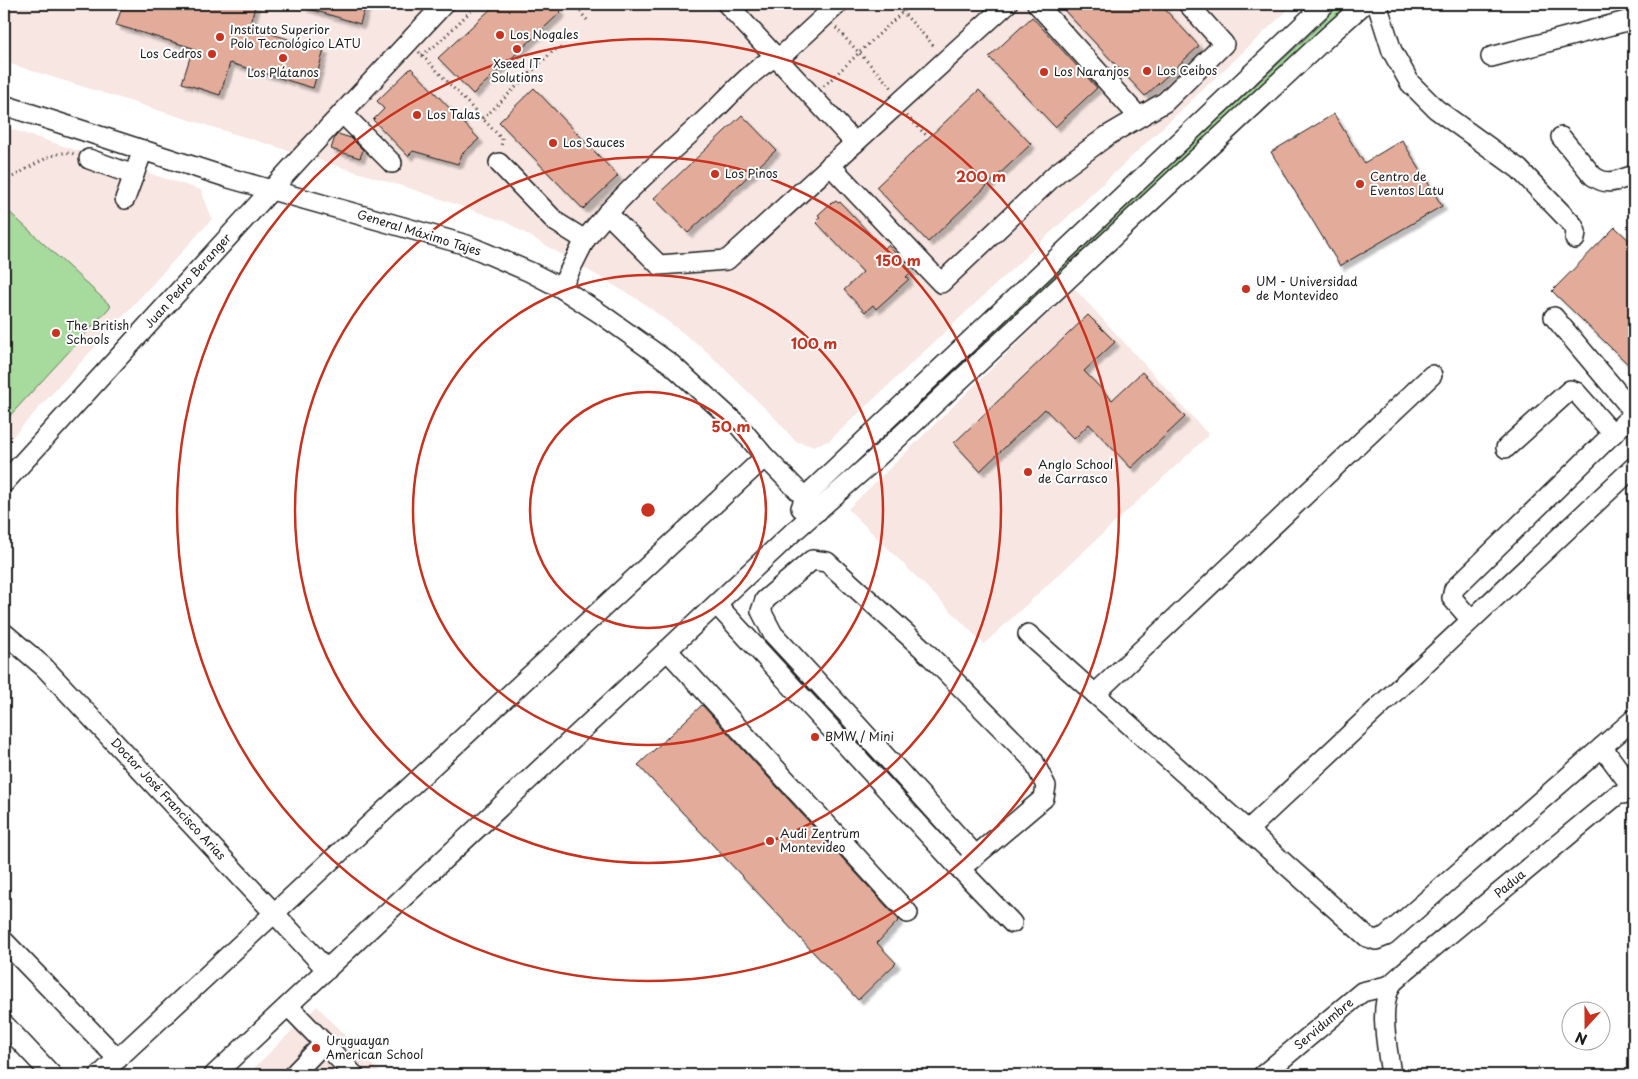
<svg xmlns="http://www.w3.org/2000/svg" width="1638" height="1079" viewBox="0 0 1638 1079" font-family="'Playpen Sans',sans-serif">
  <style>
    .built { fill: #f7e6e1 }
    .green { fill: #a6db9d; stroke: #617c5c }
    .building { fill: #e3ac9a; stroke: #1c1c1c; filter: url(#shadow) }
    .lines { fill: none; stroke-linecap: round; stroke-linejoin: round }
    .minor-casing { stroke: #1c1c1c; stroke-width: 22 }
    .path { stroke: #1c1c1c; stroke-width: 3; stroke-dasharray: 1 4; stroke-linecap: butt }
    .minor { stroke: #fff; stroke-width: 19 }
    .ring { fill: none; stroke: #c8321e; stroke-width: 2.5 }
    .poi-dot { fill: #c8321e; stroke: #fff; stroke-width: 2 }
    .labels { text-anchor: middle; stroke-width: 4; stroke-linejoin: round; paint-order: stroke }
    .poi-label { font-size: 12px; fill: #1c1c1c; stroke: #fff; text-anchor: start }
    .street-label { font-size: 12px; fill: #1c1c1c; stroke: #fff }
    .centre { fill: #c8321e; stroke: #fff; stroke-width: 2.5 }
    .ring-label { font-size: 15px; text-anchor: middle; font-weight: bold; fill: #c8321e; stroke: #fff; stroke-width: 4; stroke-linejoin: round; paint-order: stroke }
  </style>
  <defs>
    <filter id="shadow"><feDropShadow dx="4.5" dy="4.5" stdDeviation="1" flood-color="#0004"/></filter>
  </defs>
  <rect width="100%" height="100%" fill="#fff"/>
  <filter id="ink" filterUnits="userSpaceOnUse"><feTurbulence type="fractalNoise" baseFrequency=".02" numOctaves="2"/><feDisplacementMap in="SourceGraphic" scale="10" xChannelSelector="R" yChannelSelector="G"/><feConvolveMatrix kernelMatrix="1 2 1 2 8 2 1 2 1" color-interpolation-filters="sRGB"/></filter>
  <g filter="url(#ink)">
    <g class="built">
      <polygon points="4,4 1294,4 829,441 812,446 795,441 776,419 703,348 639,300 506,222 418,191 4,62"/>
      <polygon points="4,127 201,190 212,219 4,446"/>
      <polygon points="1074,288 1209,435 984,644 848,509"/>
      <polygon points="317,1006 382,1075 247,1075"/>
    </g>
    <g class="green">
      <polygon points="1339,4 1356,4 1322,28 822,497 818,497 819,493 1322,23"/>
      <polygon points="4,207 111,306 4,422"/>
    </g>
    <g class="building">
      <polygon points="123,4 167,4 187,10 188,4 256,4 249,27 324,50 313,88 230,63 220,95 182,83 193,48 116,25"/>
      <polygon points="304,4 366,4 360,24 303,7"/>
      <polygon points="496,4 553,4 561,12 473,94 438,58"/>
      <polygon points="1069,4 1160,4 1199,46 1145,96 1063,9"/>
      <polygon points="1032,17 1097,88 1055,127 989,57"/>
      <polygon points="411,68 479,139 462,154 458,164 413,151 408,156 373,120 384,109 377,101"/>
      <polygon points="534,88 618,176 583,209 499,122"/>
      <polygon points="979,90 1031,144 928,242 876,187"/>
      <polygon points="1334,114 1364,163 1402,140 1442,206 1340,266 1271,152"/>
      <polygon points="742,115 776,150 688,233 654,198"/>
      <polygon points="338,134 351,138 363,150 360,158 331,149 335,137"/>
      <polygon points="836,201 838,203 840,202 884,249 888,245 912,271 906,277 909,279 876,309 873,305 865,312 844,290 863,272 817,223 819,221 817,219 820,217 818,215 832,202 833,203"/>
      <polygon points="1615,227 1634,245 1634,370 1552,291"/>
      <polygon points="1088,315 1115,342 1084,371 1112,400 1142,372 1185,417 1131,468 1089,424 1074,439 1045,409 980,471 954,443"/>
      <polygon points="702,705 899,920 877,943 896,963 858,1000 638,765"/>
    </g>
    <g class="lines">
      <g class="minor-casing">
        <g id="minor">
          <polyline points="727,4 855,143"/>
          <polyline points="1037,4 1139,117"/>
          <polyline points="1377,4 1392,51 1410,83 1436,109 1519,169 1573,225 1576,232 1575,239"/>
          <polyline points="1491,57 1634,19"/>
          <polyline points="4,105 229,178 467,245 530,272 561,288 601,314 671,364 739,426 765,457 818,511"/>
          <polyline points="342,113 392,163"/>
          <path d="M1561,137L1593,176C1608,187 1618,180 1634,175"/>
          <polyline points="89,159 134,175"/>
          <polyline points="499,163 556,222 585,240 561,288"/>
          <polyline points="830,165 941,283 1057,173 1107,136 1165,102 1224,44 1188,4"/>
          <polyline points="125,199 143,150"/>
          <polyline points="607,213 659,265 727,260 1007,4"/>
          <path d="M585,240C620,194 667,156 709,116C729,97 759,61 785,53L838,4"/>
          <polyline points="1554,317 1634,412"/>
          <polyline points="1506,448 1570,390 1576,392 1613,434"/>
          <polyline points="4,483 303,155 444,4"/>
          <polyline points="801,508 805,497 1325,4"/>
          <polyline points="717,605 960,869 1012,923"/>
          <polyline points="1471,620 1452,598 1454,589 1634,413"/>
          <polyline points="4,633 44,667 275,914 327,970"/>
          <polyline points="1028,634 1367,937 1376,940 1386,936 1634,719"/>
          <polyline points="667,650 908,913"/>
          <polyline points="1095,694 1432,375"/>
          <polyline points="1602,747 1634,790"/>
          <polyline points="1248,830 1634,467"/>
          <polyline points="960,869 1044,798 1046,786 1033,760 923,649 827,562 812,560 765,600 761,611 773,634 848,715 976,856"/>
          <polyline points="4,941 118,1059"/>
          <polyline points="288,1006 324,1043 293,1075"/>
          <polyline points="4,1024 52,1075"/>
          <polyline points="324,1043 354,1075"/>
          <polyline points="100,1075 765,457"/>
          <polyline points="214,1075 792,533 868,466 1326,38 1364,4"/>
          <polyline points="1263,1075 1362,992 1391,985"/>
          <path d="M1391,1075C1388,1050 1378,1009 1391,985C1394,980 1401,976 1405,971L1617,795L1634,792"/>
        </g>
      </g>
      <g class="path">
        <polyline points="573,4 589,22"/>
        <polyline points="895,4 935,47"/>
        <polyline points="836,28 892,88"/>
        <polyline points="419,52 502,139 501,148"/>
        <polyline points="422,55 436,45 478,4"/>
        <polyline points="824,86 911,4"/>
        <polyline points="907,116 928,137"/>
        <polyline points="483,119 553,51 561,48"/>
        <path d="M4,181C24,173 54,147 74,154"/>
      </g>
      <use href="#minor" class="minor"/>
    </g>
  </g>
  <g class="ring">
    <circle cx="648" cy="510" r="118"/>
    <circle cx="648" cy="510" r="235"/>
    <circle cx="648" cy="510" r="353"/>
    <circle cx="648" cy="510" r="471"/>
  </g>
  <g class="poi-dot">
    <circle cx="500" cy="35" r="5"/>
    <circle cx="220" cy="37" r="5"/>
    <circle cx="517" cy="49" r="5"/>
    <circle cx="212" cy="54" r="5"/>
    <circle cx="283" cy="58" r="5"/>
    <circle cx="1147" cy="71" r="5"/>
    <circle cx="1044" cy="72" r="5"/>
    <circle cx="417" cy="115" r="5"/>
    <circle cx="553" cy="143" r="5"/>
    <circle cx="715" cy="174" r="5"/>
    <circle cx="1360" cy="184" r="5"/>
    <circle cx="1246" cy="289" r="5"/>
    <circle cx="56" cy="333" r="5"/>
    <circle cx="1028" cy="472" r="5"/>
    <circle cx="815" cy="737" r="5"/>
    <circle cx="770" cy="841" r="5"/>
    <circle cx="316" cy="1048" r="5"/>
  </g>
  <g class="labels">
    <g class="poi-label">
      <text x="230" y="34">Instituto Superior<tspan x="230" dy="14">Polo Tecnológico LATU</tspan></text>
      <text x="510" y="39">Los Nogales</text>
      <text x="202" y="58" text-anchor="end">Los Cedros</text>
      <text x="517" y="68" text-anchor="middle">Xseed IT<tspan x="517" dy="14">Solutions</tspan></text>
      <text x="1157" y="75">Los Ceibos</text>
      <text x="1054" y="76">Los Naranjos</text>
      <text x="283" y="77" text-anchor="middle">Los Plátanos</text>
      <text x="427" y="119">Los Talas</text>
      <text x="563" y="147">Los Sauces</text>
      <text x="725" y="178">Los Pinos</text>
      <text x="1370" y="181">Centro de<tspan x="1370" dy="14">Eventos Latu</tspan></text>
      <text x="1256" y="286">UM - Universidad<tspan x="1256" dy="14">de Montevideo</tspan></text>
      <text x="66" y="330">The British<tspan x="66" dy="14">Schools</tspan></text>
      <text x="1038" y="469">Anglo School<tspan x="1038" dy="14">de Carrasco</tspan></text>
      <text x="825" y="741">BMW / Mini</text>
      <text x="780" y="838">Audi Zentrum<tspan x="780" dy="14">Montevideo</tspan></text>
      <text x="326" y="1045">Uruguayan<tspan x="326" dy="14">American School</tspan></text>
    </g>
    <g class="street-label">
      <text transform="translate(419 233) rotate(17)" y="4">General Máximo Tajes</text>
      <text transform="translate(188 281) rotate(-48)" y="4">Juan Pedro Beranger</text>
      <text transform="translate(168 799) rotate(47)" y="4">Doctor José Francisco Arias</text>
      <text transform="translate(1510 884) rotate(-40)" y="4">Padua</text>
      <text transform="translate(1324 1024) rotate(-40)" y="4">Servidumbre</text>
    </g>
  </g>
  <circle cx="648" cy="510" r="8" class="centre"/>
  <g class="ring-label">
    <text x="981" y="182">200 m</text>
    <text x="898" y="266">150 m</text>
    <text x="814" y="349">100 m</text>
    <text x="731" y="432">50 m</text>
  </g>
  <rect width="1638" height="1079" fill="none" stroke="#fff" stroke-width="20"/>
  <rect x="10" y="10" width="1618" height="1059" fill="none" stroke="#1c1c1c" stroke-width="2" filter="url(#ink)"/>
  <g transform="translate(1586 1026) rotate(201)"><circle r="24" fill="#ffffff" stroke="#a4a4a4"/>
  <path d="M0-4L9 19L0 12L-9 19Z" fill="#c8321e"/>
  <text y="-8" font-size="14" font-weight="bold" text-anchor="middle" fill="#1c1c1c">N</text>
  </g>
</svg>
